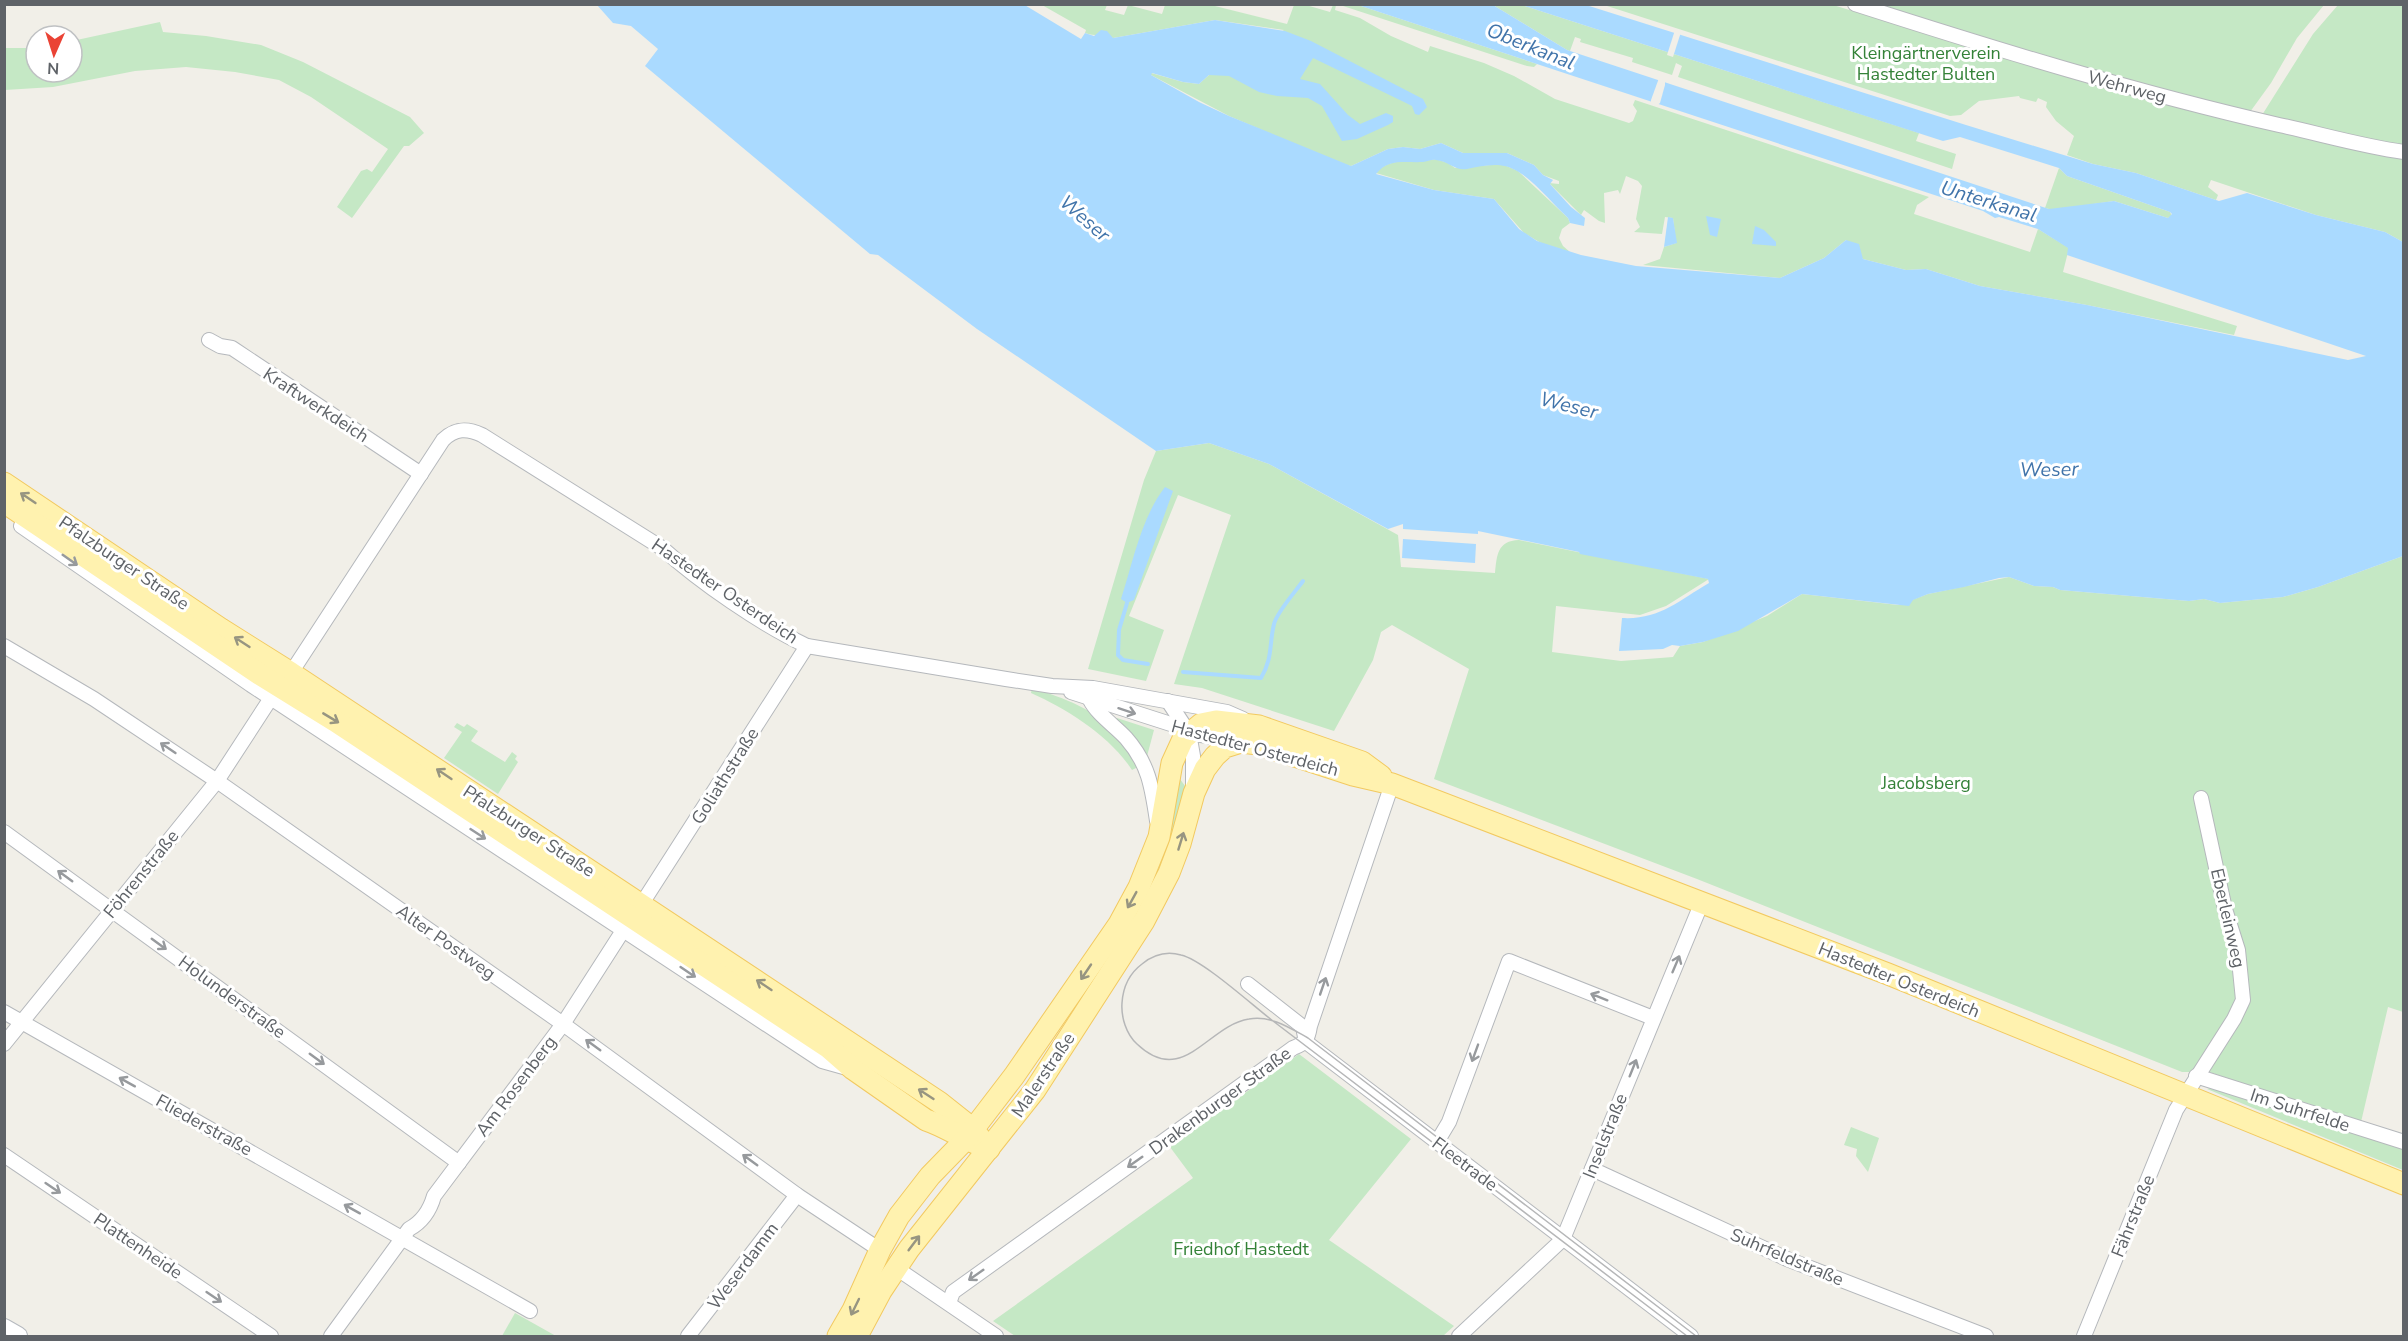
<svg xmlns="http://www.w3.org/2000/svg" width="2408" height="1341" viewBox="0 0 2408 1341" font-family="'Nunito Sans',sans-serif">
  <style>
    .green { fill: #c5e8c5 }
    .water { fill: #aadaff }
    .pier { fill: #f1efe8 }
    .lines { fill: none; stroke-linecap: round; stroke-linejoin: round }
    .stream { stroke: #aadaff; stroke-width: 4 }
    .minor-casing { stroke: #b5b8bc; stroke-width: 16 }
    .secondary-casing { stroke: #b6babf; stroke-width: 20 }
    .primary-casing { stroke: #f2c960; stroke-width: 23 }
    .minor { stroke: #fff; stroke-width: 14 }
    .secondary { stroke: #fff; stroke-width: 18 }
    .primary { stroke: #fff2af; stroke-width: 21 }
    .tram { stroke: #b6b7b8; stroke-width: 1.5 }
    .oneway { stroke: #979581 }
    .oneway2 { stroke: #979a9d }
    .labels { text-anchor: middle; stroke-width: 6; stroke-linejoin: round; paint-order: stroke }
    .park-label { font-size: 18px; fill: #348238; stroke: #fff }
    .street-label { font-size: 18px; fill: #5f6368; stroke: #fff }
    .water-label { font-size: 20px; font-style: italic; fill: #4174aa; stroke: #fff }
  </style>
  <rect width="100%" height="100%" fill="#f1efe8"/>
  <g class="green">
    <path d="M1042,5H1107L1105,10L1124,15L1128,5L1162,14L1165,5H1211L1287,24L1294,5H1306L1330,12L1333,5H1336L1335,10L1360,18L1391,36L1428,52L1430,46L1484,63L1514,76L1555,99L1629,123L1633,121L1637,111L1633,105L1635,100L1929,197L1917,205L1914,214L2030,252L2038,229L2069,248L2063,272L2237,326L2234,335L2087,305L1980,286L1926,269L1906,270L1863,259L1846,240L1824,258L1780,278L1643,265L1660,259L1664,247L1676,243L1673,218L1665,217L1662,234L1634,232L1640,227L1636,219L1642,186L1638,181L1626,176L1620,194L1618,190L1604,193L1605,223L1599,221L1584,210L1581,215L1549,183L1559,184V181L1543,175L1534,165L1507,153H1463L1441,143L1420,149L1403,147L1388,149L1351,166L1342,164L1229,116L1151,75V73L1183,82L1199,84L1209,75L1284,30L1215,20L1113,38C1103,35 1094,36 1085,33L1086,30Z"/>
    <polygon points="1340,5 1358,5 1537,64 1534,67 1527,66"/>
    <polygon points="1493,5 1522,5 1919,133 1916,141 1956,154 1952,169 1678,77 1682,66 1676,63 1672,75 1632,62 1633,58 1580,42 1581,39 1575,37 1570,51 1567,50"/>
    <polygon points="1604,5 1833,5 1982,50 2257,123 2313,34 2338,5 2403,5 2403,242 2385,232 2316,215 2211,180 2208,187 2218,195 2216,200 2136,173 2093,164 2067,155 2074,136 2056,121 2046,107 2047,102 2038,98 2036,102 2020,98 2019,96 1979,101 1961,115 1950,116"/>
    <polygon points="1866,5 2324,5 2297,38 2271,83 2250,112 2168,94"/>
    <polygon points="160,22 163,32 206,36 261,45 303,62 410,117 424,133 409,146 404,146 352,218 337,207 361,171 367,169 372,172 388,149 311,97 279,80 235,72 186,67 135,71 53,87 5,90 5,48 36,48 36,72 72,72 72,41"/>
    <path d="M1436,159L1448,163L1455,168L1502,164L1518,171L1568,218L1570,223L1562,229L1559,238L1563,246L1570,252L1541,243L1524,233L1494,199L1434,190L1376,173C1391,155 1415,164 1436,159Z"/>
    <polygon points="2059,168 2067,176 2170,212 2172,216 2168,218 2114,201 2053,210 2045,208"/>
    <path d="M1209,443L1269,464L1398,535L1401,567L1495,573C1497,555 1497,541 1519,540L1709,579L1666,606L1640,615L1556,606L1552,652L1621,661L1673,657L1680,646L1703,642L1767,616L1802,594L1898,605L1928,594L2009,577L2034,586L2053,587L2060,590L2189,601L2204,599L2220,603L2283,597L2318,587L2403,556V1012L2388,1007L2361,1122L2209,1072H2182L1697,879L1434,779L1469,669L1392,625L1381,632L1373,660L1334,731L1202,688L1174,684L1231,515L1178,495L1129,616L1164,630L1146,681L1088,669L1144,480L1156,451Z"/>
    <path d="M1032,688C1064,698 1095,709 1118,735C1126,745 1132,757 1138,767L1132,770C1110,736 1067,709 1031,693Z"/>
    <polygon points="1117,718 1154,730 1146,760 1116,719"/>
    <polygon points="457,723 464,727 467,724 478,731 471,741 505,762 512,752 517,756 515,759 518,762 498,794 444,758 462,732 454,727"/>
    <polygon points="1180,779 1185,786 1185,791 1158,877 1146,895 1163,854"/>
    <polygon points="1299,1054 1411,1139 1329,1240 1454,1326 1443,1336 1015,1336 993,1321 1193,1178 1170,1147"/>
    <polygon points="2217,1086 2403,1146 2403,1170 2207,1089"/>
    <polygon points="1851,1127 1879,1138 1868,1172 1856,1156 1857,1149 1844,1145"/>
    <polygon points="515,1313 556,1336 502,1336"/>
  </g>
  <g class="water">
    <path d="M1023,4L1081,39L1085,33L1094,36L1101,30L1107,31L1113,38L1215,20L1285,31L1311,41L1423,99L1427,107L1419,115L1415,114L1412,106L1404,102L1313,58L1300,79L1320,84L1348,115L1360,124L1386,113L1393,116V122L1388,125L1357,139L1342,141L1322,106L1308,98L1277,96L1259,92L1229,76L1209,75L1199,84L1183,82L1152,73L1151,75L1199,102L1229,116L1351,166L1388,149L1403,147L1420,149L1441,143L1463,153H1507L1534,165L1543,175L1553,180L1550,184L1571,207L1585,218L1584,226L1570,223L1568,218C1554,205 1532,179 1517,171C1500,161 1484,166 1467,169C1455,171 1448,161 1436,160C1432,159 1427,162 1423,162C1404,163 1389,158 1376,174L1434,190L1494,199L1519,229L1537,241L1581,255L1636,266L1780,278L1824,258L1846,240L1859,244L1863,259L1906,270L1926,269L1980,286L2087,305L2348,360L2366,356L2067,255L2068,248L2038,229L1999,217L1995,218L1983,211L1358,5H1493L1567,50L2049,209L2114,201L2168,218L2172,214L2170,212L2067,176L2059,168L1960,137L1943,141L1522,5H1586L1966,125L2093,164L2136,173L2219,201L2247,193L2316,215L2385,232L2403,242V556L2318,587L2283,597L2220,603L2204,599L2189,601L2060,590L2053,587L2034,586L2009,577L1999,578L1964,587L1928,594L1913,600L1909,606L1802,594L1738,631L1703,642L1680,646L1672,645L1663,649L1619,651L1622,618C1659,620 1678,601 1709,583L1708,579L1580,554L1579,552L1478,531V534L1403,529V524L1388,529L1269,464L1209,443L1156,451L977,329L878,255L870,254L645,66L658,49L631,26L613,23L597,5Z"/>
    <polygon points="1706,216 1721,219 1717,237 1710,235"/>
    <polygon points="1668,217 1673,218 1677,243 1664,247"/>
    <polygon points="1755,226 1764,230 1776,242 1776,246 1752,244"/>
    <path d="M1165,487L1173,491L1134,600L1127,603L1121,599C1133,562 1141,518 1165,487Z"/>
    <polygon points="1403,539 1476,544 1475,563 1402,558"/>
  </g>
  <g class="pier">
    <polygon points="1675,30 1681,32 1673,57 1667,55"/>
    <polygon points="1659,78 1665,80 1665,85 1660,103 1656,106 1651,104 1651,100"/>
  </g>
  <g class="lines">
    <g class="stream">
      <polyline points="1127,603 1119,630 1118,655 1123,660 1148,664"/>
      <path d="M1183,672L1261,678C1273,658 1269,644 1274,624C1277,612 1295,592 1303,581"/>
    </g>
    <g class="minor-casing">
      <g id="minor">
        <path d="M1855,4C1995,49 2135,92 2279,125C2321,134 2361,146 2404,152"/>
        <polyline points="209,340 220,346 232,348 421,474"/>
        <polyline points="21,526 251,685 822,1061 847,1068"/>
        <polyline points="4,646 94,699 217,781 563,1024 797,1195 880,1250"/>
        <path d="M287,679L443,440C455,428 467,428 482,435L662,548C700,582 760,624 807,646L1006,679L1052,686L1093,688L1227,712L1243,719"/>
        <polyline points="1071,692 1180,727 1189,733 1238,741"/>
        <path d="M1090,700C1097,714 1115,726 1126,738C1149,764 1152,788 1157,821"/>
        <polyline points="1168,701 1189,733 1193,756 1193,788"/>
        <polyline points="4,832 459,1163"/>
        <polyline points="641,905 807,646"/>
        <polyline points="1248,984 1303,1027 1306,1042 1691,1336"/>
        <polyline points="4,1012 530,1311"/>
        <polyline points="4,1044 217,781 271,698"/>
        <polyline points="2196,1076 2404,1142"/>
        <polyline points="1437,1142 1449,1122 1509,961 1653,1018"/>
        <polyline points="4,1155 271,1336"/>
        <polyline points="1592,1169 1787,1259 1986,1336"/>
        <polyline points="896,1268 996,1336"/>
        <path d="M949,1303L953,1292L1293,1048C1306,1043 1308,1039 1310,1026L1392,784"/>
        <path d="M331,1336L409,1229C422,1222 430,1210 434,1196L563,1024L624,929"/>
        <polyline points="688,1336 797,1195"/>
        <polyline points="1459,1336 1563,1239 1702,902"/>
        <polyline points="2084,1336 2176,1110 2234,1019 2243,1000 2238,950 2225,909 2201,798"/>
      </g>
    </g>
    <g class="secondary-casing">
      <polyline id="secondary" points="4,1328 18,1336"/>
    </g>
    <g class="primary-casing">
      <g id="primary">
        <polyline points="4,483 221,629 291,673 939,1102 973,1129 989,1149"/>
        <path d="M4,502L259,674L335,721L829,1048L853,1069L926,1120C947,1127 964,1140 985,1147"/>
        <polyline points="838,1336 853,1310 880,1250 899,1216 930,1176 965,1140 1014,1076 1119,924 1139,887 1159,837 1172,763 1183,739 1201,724 1216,721 1259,726 1362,762 1381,776"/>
        <polyline points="857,1336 881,1291 909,1249 1035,1090 1144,921 1169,873 1180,844 1194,793 1205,769 1215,756 1225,747 1241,742 1258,744 1353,775 1392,784 1888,974 2404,1184"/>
      </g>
    </g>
    <use href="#minor" class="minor"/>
    <use href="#secondary" class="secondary"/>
    <use href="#primary" class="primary"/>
    <g class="tram">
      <polyline points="4,1335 8,1336"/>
      <path d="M1687,1336L1273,1021C1252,1005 1203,960 1181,955C1167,951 1153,955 1142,964C1130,973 1123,987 1122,1003C1121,1017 1126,1034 1137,1044C1183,1088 1208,1025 1249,1019C1271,1015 1290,1028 1308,1038L1696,1336"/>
    </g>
  </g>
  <defs><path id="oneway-shaft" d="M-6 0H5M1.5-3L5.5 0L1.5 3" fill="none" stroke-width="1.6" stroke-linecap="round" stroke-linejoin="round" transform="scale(1.5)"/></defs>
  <g class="oneway">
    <use href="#oneway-shaft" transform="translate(28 498) rotate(-146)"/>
    <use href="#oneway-shaft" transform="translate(242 642) rotate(-147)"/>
    <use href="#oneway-shaft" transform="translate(331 718) rotate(31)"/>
    <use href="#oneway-shaft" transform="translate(444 774) rotate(-146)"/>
    <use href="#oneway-shaft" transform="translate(1181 841) rotate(-73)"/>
    <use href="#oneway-shaft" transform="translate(1132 900) rotate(119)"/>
    <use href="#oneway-shaft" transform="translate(1086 972) rotate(124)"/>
    <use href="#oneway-shaft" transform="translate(764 985) rotate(-146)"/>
    <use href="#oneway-shaft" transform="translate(926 1094) rotate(-147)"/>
    <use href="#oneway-shaft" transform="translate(914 1243) rotate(-53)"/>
    <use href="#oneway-shaft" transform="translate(855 1307) rotate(116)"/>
  </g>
  <g class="oneway2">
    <use href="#oneway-shaft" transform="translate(70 560) rotate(35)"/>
    <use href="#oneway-shaft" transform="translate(1127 711) rotate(18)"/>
    <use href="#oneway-shaft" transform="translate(168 748) rotate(-146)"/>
    <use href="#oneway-shaft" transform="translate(478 834) rotate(33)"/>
    <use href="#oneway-shaft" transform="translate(65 876) rotate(-144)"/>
    <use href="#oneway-shaft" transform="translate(159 944) rotate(36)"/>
    <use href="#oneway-shaft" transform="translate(1676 964) rotate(-67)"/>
    <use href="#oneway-shaft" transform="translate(688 972) rotate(34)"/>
    <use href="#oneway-shaft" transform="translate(1323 986) rotate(-71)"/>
    <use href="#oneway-shaft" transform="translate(1599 997) rotate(-158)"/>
    <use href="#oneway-shaft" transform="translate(593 1045) rotate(-144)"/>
    <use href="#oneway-shaft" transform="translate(1475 1053) rotate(110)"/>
    <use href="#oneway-shaft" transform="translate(317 1059) rotate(36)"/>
    <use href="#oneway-shaft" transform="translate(1633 1068) rotate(-68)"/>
    <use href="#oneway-shaft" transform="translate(127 1082) rotate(-151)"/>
    <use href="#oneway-shaft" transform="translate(750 1160) rotate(-144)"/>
    <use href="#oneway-shaft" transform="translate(1135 1162) rotate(145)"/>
    <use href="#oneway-shaft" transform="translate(53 1188) rotate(34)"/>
    <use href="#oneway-shaft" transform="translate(352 1209) rotate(-151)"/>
    <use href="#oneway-shaft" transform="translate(976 1275) rotate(145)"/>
    <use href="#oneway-shaft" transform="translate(214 1297) rotate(34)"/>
  </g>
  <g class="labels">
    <g class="park-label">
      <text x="1926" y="59">Kleingärtnerverein<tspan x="1926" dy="21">Hastedter Bulten</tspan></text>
      <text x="1926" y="789">Jacobsberg</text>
      <text x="1241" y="1255">Friedhof Hastedt</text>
    </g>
    <g class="street-label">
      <text transform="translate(2127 87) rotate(15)" y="6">Wehrweg</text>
      <text transform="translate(316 405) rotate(33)" y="6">Kraftwerkdeich</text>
      <text transform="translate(124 563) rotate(34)" y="6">Pfalzburger Straße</text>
      <text transform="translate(725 591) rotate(34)" y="6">Hastedter Osterdeich</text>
      <text transform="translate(1255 748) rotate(15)" y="6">Hastedter Osterdeich</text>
      <text transform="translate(725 776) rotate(-58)" y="6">Goliathstraße</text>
      <text transform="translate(529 831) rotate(33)" y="6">Pfalzburger Straße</text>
      <text transform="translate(141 874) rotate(-51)" y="6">Föhrenstraße</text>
      <text transform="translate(2228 918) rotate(77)" y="6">Eberleinweg</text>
      <text transform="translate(446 942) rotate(35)" y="6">Alter Postweg</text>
      <text transform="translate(1899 980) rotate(22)" y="6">Hastedter Osterdeich</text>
      <text transform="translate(232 997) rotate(36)" y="6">Holunderstraße</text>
      <text transform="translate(1043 1075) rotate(-56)" y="6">Malerstraße</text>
      <text transform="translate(516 1086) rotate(-53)" y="6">Am Rosenberg</text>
      <text transform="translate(1220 1101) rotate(-36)" y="6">Drakenburger Straße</text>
      <text transform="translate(2300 1110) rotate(18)" y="6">Im Suhrfelde</text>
      <text transform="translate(204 1125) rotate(29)" y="6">Fliederstraße</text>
      <text transform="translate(1605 1136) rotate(-68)" y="6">Inselstraße</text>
      <text transform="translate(1465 1164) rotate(37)" y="6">Fleetrade</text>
      <text transform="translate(2133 1216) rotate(-68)" y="6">Fährstraße</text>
      <text transform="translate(138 1246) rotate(34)" y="6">Plattenheide</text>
      <text transform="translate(1787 1257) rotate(23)" y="6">Suhrfeldstraße</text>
      <text transform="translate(743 1266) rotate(-53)" y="6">Weserdamm</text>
    </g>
    <g class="water-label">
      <text transform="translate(1531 46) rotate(22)" y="7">Oberkanal</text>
      <text transform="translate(1989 201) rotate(17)" y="7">Unterkanal</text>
      <text transform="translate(1085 218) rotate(41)" y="7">Weser</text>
      <text transform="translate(1569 405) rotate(14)" y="7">Weser</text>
      <text transform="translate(2049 469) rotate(-1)" y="7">Weser</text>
    </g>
  </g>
  <rect width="2408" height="1341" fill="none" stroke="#5f6368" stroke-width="12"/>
  <g transform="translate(54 54) rotate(183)"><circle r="28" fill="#ffffff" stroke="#bfc1c3" stroke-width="1.5"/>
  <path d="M0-4.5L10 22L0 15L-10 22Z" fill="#ea4335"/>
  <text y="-9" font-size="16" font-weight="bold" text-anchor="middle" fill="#5f6368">N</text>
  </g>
</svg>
